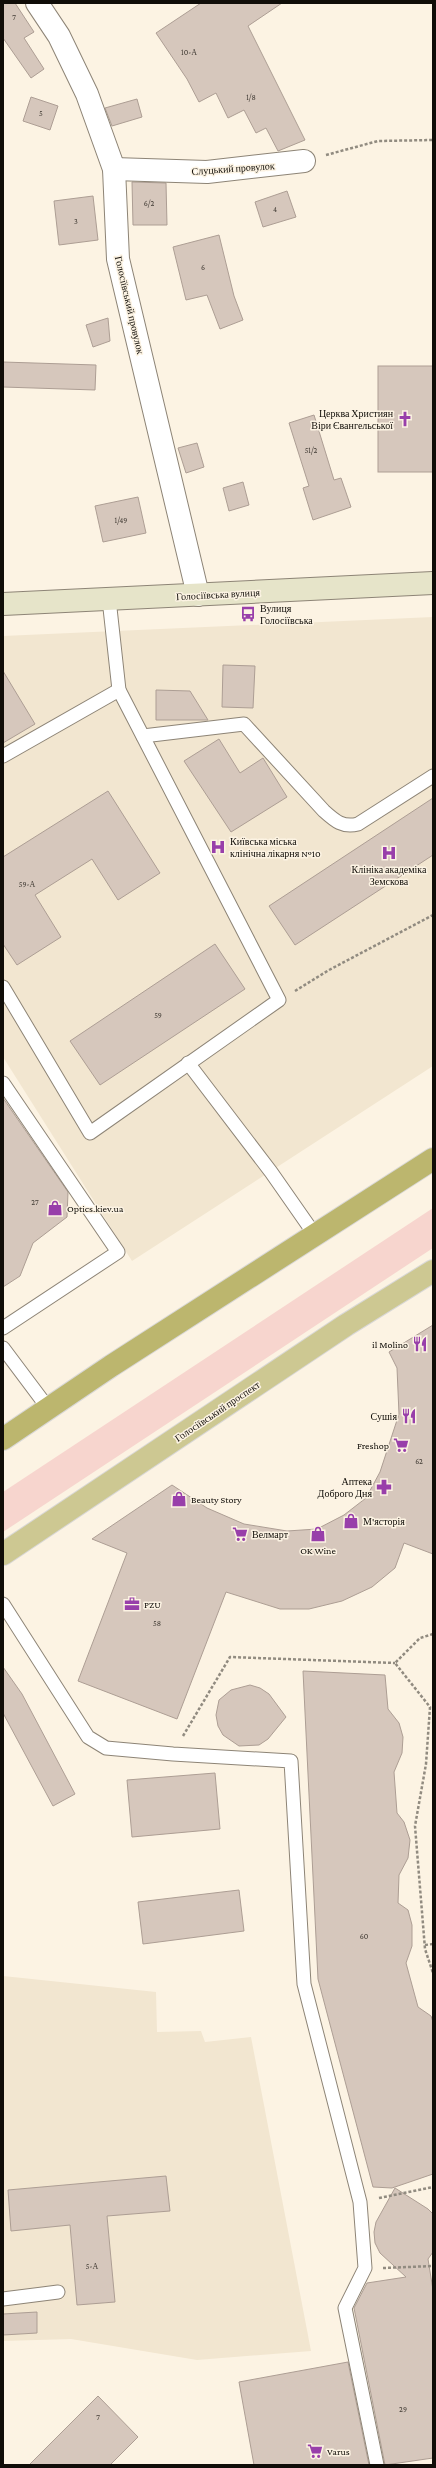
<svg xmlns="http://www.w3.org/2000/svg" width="436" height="2468" viewBox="0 0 436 2468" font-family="'Crimson Pro',serif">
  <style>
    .built { fill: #f2e6d0 }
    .green { fill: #f7d5ce }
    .building { fill: #d6c7bc; stroke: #ad9e94 }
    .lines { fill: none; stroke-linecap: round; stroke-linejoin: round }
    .service-casing { stroke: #8d8476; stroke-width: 15 }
    .minor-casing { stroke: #8d8476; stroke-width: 24 }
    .secondary-casing { stroke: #8d8476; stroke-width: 24 }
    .primary-casing { stroke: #d9d8d7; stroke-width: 24 }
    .trunk-casing { stroke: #d9d8d7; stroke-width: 24 }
    .path { stroke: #918b80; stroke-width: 2.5; stroke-dasharray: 3 2; stroke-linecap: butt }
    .service { stroke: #fff; stroke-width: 13 }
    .minor { stroke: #fff; stroke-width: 22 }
    .secondary { stroke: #e6e4c9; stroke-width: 22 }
    .primary { stroke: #cdc892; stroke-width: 22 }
    .trunk { stroke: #bcb66e; stroke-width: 22 }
    .labels { text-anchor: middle; stroke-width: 3; stroke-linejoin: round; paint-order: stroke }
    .number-label { font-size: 8px; fill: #423c35 }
    .street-label { font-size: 10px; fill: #100d08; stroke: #fcf3e3 }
    .poi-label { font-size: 10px; fill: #100d08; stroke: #fcf3e3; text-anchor: start }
  </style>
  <rect width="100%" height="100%" fill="#fcf3e3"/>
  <g class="built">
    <polygon points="433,617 433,1066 132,1261 3,1057 3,636"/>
    <polygon points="3,1976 156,1992 157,2032 201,2031 205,2042 251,2037 311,2351 197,2360 71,2339 3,2341"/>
  </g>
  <polygon class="green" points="433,1208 433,1248 3,1532 3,1492"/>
  <g class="building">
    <polygon points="3,3 15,3 34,32 24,38 44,69 31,78 3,38"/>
    <polygon points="201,3 282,3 248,26 305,140 278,151 266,128 256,133 244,110 228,118 216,93 199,102 187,79 156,33"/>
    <polygon points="31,97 58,106 50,130 23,121"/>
    <polygon points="137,99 142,117 112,126 105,108"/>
    <polygon points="132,182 166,183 167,225 133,225"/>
    <polygon points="287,191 296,217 263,227 255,202"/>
    <polygon points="93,196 98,240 59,245 54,201"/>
    <polygon points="219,235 234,296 243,320 220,329 207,295 186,300 173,247"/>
    <polygon points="108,318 110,341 93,347 86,325"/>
    <polygon points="3,362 96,365 95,390 3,387"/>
    <rect x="378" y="366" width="55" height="106"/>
    <polygon points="314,415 334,480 341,478 351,507 313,520 303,488 309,486 289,423"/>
    <polygon points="197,443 204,467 186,473 178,448"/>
    <polygon points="243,482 249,505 229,511 223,488"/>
    <polygon points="138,497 146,533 103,542 95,506"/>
    <polygon points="223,665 255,666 253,708 222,707"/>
    <polygon points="3,671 35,724 3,743"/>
    <polygon points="156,690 190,691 208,720 156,720"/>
    <polygon points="219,739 240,773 263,758 287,797 231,832 184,761"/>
    <polygon points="108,791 160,873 118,900 92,859 35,895 61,937 17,965 3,944 3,857"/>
    <polygon points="433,798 433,855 295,945 269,906"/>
    <polygon points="215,944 245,989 100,1085 70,1041"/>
    <polygon points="3,1098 68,1192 67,1217 33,1243 20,1276 3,1287"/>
    <polygon points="433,1325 433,1554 404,1543 395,1568 372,1587 342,1601 309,1609 280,1609 226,1592 177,1719 78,1681 127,1553 92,1539 172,1485 207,1508 244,1524 287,1531 317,1529 344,1515 366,1498 380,1472 399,1414 397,1368 389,1352"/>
    <polygon points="3,1667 22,1694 75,1794 53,1806 3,1713"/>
    <polygon points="303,1671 385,1675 388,1709 399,1723 403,1737 402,1753 394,1772 397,1813 404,1822 410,1840 408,1858 399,1875 398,1903 408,1910 412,1925 412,1946 406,1963 418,2007 431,2016 433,2022 433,2174 392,2188 373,2187 318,1979"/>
    <polygon points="250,1685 260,1688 269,1694 286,1717 268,1739 259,1745 239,1746 223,1735 218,1726 216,1715 219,1700 231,1690"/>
    <polygon points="215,1773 220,1829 132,1837 127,1780"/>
    <polygon points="239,1890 244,1931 143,1944 138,1902"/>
    <polygon points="166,2176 170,2211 107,2216 115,2302 77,2305 70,2225 11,2231 8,2190"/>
    <polygon points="395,2188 428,2209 433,2214 433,2252 428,2259 433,2290 433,2458 385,2465 354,2308 367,2283 406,2277 380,2253 375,2243 374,2232 376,2222"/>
    <polygon points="37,2312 37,2333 3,2335 3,2314"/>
    <polygon points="348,2362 369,2465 254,2465 239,2382"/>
    <polygon points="98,2396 138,2437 110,2465 29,2465"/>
  </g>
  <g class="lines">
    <g class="service-casing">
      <g id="service">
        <path d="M143,736L244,724L324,811C335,821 343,828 358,824L433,776"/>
        <polyline points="3,756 119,690"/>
        <polyline points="3,987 90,1133 279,1000 119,690 109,599"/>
        <polyline points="188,1063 271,1172 315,1235"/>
        <polyline points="3,1083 118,1252 3,1328"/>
        <polyline points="3,1348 48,1408"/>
        <polyline points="3,1604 88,1737 106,1748 173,1754 291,1761 304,1984 360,2202 365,2268 345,2308 377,2465"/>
        <polyline points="3,2299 58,2292"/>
      </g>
    </g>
    <g class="minor-casing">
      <g id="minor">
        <polyline points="37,3 59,36 87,94 114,169 118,259 198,595"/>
        <polyline points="114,169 207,172 304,161"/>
      </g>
    </g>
    <g class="secondary-casing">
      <polyline id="secondary" points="3,604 433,583"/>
    </g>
    <g class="primary-casing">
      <polyline id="primary" points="3,1554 346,1325 433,1271"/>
    </g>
    <g class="trunk-casing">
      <polyline id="trunk" points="3,1439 111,1366 433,1159"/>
    </g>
    <g class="path">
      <polyline points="326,155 378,141 433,140"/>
      <polyline points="295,991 329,970 433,915"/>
      <polyline points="433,1634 420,1638 395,1663 430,1707 426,1764 415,1826 425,1949 433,1973"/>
      <polyline points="183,1736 230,1657 395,1663"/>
      <polyline points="425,1945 433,1944"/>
      <polyline points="379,2198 433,2187"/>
      <polyline points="383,2268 433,2266"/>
    </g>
    <use href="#service" class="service"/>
    <use href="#minor" class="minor"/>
    <use href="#secondary" class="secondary"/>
    <use href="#primary" class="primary"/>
    <use href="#trunk" class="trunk"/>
  </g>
  <defs>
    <g id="church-bare" transform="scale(1.2)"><path d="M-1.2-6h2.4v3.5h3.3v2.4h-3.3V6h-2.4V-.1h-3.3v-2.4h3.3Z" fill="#983faa" stroke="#fcf3e3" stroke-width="2.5" paint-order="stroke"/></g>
    <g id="bus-bare" transform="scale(1.2)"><path d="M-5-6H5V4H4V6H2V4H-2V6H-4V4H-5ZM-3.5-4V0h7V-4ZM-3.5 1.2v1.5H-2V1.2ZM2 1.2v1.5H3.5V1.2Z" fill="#983faa" stroke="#fcf3e3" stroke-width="2.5" paint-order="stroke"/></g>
    <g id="hospital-bare" transform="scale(1.2)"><path d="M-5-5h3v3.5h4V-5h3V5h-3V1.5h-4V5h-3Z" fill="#983faa" stroke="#fcf3e3" stroke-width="2.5" paint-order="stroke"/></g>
    <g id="shop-bare" transform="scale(1.2)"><path d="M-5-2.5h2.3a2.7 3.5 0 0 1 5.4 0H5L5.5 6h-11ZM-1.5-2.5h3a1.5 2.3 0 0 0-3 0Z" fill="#983faa" stroke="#fcf3e3" stroke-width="2.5" paint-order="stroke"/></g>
    <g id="restaurant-bare" transform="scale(1.2)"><path d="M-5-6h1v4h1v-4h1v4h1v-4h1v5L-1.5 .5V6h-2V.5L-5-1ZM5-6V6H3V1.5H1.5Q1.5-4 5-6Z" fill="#983faa" stroke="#fcf3e3" stroke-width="2.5" paint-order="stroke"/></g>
    <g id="supermarket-bare" transform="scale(1.2)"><path d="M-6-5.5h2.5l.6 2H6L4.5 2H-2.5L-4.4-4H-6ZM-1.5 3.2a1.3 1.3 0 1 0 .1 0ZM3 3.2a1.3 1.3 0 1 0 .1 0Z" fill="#983faa" stroke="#fcf3e3" stroke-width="2.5" paint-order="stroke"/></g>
    <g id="pharmacy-bare" transform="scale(1.2)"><path d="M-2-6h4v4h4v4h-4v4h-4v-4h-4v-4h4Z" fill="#983faa" stroke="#fcf3e3" stroke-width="2.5" paint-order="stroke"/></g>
    <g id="office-bare" transform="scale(1.2)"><path d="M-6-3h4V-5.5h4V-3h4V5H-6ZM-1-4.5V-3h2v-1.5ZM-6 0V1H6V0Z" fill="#983faa" stroke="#fcf3e3" stroke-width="2.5" paint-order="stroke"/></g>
  </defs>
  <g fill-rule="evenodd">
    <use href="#church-bare" x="405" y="419"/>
    <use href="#bus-bare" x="248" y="614"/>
    <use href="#hospital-bare" x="218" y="847"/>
    <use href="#hospital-bare" x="389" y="853"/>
    <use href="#shop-bare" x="55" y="1208"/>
    <use href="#restaurant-bare" x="420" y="1344"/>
    <use href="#restaurant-bare" x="409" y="1416"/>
    <use href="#supermarket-bare" x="401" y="1445"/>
    <use href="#pharmacy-bare" x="384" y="1487"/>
    <use href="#shop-bare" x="179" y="1499"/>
    <use href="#shop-bare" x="351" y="1521"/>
    <use href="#supermarket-bare" x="240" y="1534"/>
    <use href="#shop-bare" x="318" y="1534"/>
    <use href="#office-bare" x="132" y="1604"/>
    <use href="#supermarket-bare" x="315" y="2451"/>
  </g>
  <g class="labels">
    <g class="number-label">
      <text x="14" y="20">7</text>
      <text x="189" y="55">10-А</text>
      <text x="251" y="100">1/8</text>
      <text x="41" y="116">5</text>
      <text x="149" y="206">6/2</text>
      <text x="275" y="212">4</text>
      <text x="76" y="224">3</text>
      <text x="203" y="270">6</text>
      <text x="311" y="453">51/2</text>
      <text x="121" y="523">1/49</text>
      <text x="27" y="887">59-А</text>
      <text x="158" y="1018">59</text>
      <text x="35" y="1205">27</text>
      <text x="419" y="1464">62</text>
      <text x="157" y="1626">58</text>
      <text x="364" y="1939">60</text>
      <text x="92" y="2269">5-А</text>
      <text x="403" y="2412">29</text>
      <text x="98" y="2420">7</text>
    </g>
    <g class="street-label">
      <text transform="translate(233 168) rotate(-4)" y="4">Слуцький провулок</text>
      <text transform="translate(130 305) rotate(77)" y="4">Голосіївський провулок</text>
      <text transform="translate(218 594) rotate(-3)" y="4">Голосіївська вулиця</text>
      <text transform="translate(217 1411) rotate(-34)" y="4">Голосіївський проспект</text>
    </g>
    <g class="poi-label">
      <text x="393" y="417" text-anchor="end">Церква Християн<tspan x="393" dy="12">Віри Євангельської</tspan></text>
      <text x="260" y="612">Вулиця<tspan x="260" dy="12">Голосіївська</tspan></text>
      <text x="230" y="845">Київська міська<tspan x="230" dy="12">клінічна лікарня №10</tspan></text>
      <text x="389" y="873" text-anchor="middle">Клініка академіка<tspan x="389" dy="12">Земскова</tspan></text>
      <text x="67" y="1212">Optics.kiev.ua</text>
      <text x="408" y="1348" text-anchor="end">il Molino</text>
      <text x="397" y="1420" text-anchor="end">Сушія</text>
      <text x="389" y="1449" text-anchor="end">Freshop</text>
      <text x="372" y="1485" text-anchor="end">Аптека<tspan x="372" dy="12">Доброго Дня</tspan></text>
      <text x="191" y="1503">Beauty Story</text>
      <text x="363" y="1525">М'ясторія</text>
      <text x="252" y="1538">Велмарт</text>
      <text x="318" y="1554" text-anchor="middle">OK Wine</text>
      <text x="144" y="1608">PZU</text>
      <text x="327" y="2455">Varus</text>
    </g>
  </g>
  <rect width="436" height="2468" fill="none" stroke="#100d08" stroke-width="8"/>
</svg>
